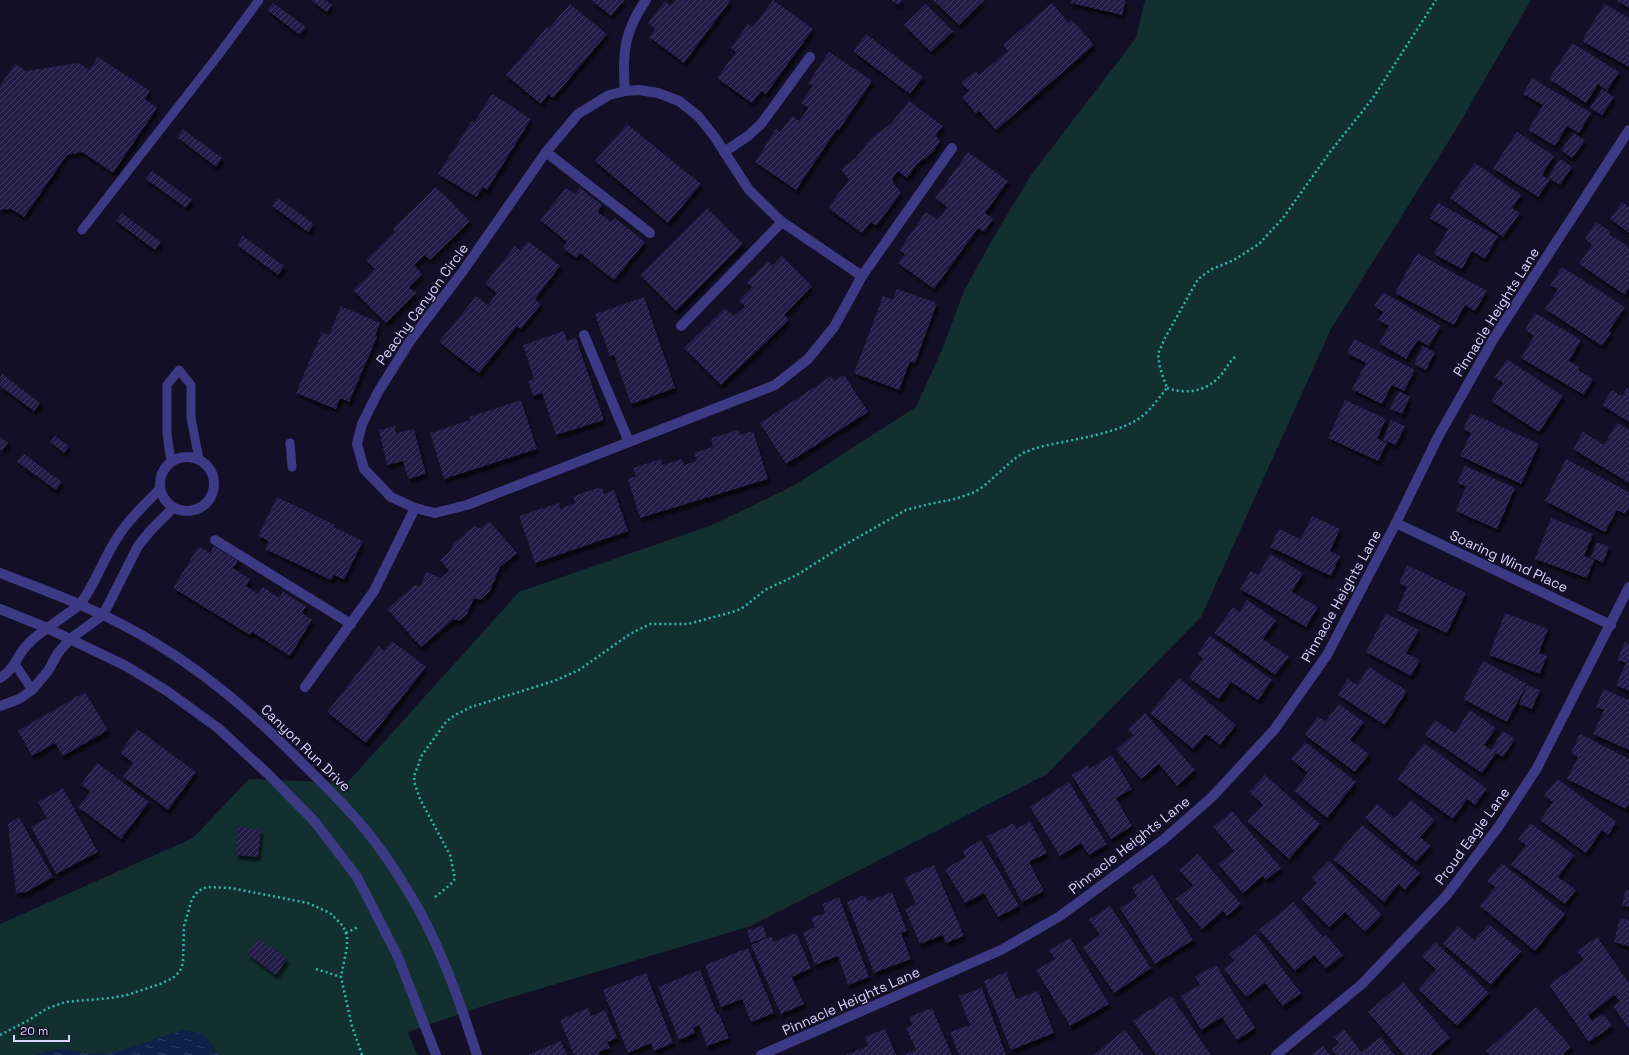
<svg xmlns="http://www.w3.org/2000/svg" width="1629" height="1055" viewBox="0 0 1629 1055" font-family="'Space Grotesk',sans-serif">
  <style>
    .green { fill: #12302f }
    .water { fill: url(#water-ripples) }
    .building { fill: url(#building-hatch); filter: url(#shadow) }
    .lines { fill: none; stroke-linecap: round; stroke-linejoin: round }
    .path { stroke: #2fb8b0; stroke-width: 2.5; stroke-dasharray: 2 3; stroke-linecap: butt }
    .service { stroke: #3d3a85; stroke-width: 9 }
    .minor { stroke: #3d3a85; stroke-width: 10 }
    .tertiary { stroke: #3d3a85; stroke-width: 10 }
    .labels { text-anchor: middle; stroke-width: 3; stroke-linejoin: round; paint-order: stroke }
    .street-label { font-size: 14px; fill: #d9d4ff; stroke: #130f26 }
  </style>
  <defs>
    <pattern id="water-ripples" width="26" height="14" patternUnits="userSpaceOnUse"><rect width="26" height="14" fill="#0c2248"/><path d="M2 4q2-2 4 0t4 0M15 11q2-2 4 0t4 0" fill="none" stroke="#2f4163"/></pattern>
    <pattern id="building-hatch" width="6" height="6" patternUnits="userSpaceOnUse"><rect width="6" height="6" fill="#241b47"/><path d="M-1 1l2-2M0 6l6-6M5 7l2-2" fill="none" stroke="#433b63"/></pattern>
    <filter id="shadow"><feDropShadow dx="2.5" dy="4.5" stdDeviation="1" flood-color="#0009"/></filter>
  </defs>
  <rect width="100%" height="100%" fill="#130f26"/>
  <polygon class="green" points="1145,0 1531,0 1455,131 1331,329 1201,617 1047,774 751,926 492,1003 408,1032 417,1055 0,1055 0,924 193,838 249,779 347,783 519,592 712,525 793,486 916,407 943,347 964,291 992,240 1031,175 1136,38"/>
  <path class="water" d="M183,1030C204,1032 209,1037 218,1055H35L48,1051L61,1049L86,1053L116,1052Z"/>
  <g class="building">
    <polygon points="311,0 326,0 332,5 327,12"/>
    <polygon points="591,0 624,0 611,16"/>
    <polygon points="676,0 731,0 684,63 649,37 655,29 648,23 665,1 671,6"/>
    <polygon points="773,0 813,29 766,94 761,91 752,103 717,78 736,52 731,48 748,24 753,27"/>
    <polygon points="891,0 902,0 899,5"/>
    <polygon points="933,0 984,0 959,25"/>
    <polygon points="1072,0 1126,0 1122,15 1071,3"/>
    <polygon points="1616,0 1629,0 1629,8"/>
    <polygon points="273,3 306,27 300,35 267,10"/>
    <polygon points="1052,3 1069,23 1072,20 1094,45 996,130 979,111 976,114 962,97 969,91 961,83 975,71 979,75 1008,51 1003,45"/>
    <polygon points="570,4 607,34 553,98 548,94 541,104 506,75 547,27 549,28"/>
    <polygon points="926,4 953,31 931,52 904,25"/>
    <polygon points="1604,4 1629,18 1629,67 1582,41"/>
    <polygon points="866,34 923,77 910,94 853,51"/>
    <polygon points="1572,43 1619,72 1607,91 1598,84 1586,103 1549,79"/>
    <polygon points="829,52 872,81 839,130 837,129 796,190 755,162 776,129 780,132 792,116 799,121 808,108 801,103 813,86 808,83"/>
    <polygon points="98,57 150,91 145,99 157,108 113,173 82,152 67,155 24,217 11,209 0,210 0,86 15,64 26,71 79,63 89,70"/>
    <polygon points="1532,78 1591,113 1579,133 1567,126 1555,146 1528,130 1543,105 1523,94"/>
    <polygon points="1602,89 1614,97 1602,115 1590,108"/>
    <polygon points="492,94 531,119 487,190 483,187 476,197 438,174 472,121 474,123"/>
    <polygon points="909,101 943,126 936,135 940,142 931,154 917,164 907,178 898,171 892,180 901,193 876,226 871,222 862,233 832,211 829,206 849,180 841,169 856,158 871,138 891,124"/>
    <polygon points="627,124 701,184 668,223 595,161"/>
    <polygon points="183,129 222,158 216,167 177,137"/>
    <polygon points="1517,132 1554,156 1542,175 1550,180 1538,197 1493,168"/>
    <polygon points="1574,133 1585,141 1572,158 1561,150"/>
    <polygon points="968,152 1008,181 985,213 993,219 984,232 978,228 934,289 898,263 905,254 899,250 926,212 938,220 947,207 935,198"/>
    <polygon points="1560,159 1572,167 1560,185 1548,177"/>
    <polygon points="1475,163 1521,195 1512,208 1520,213 1503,237 1450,198"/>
    <polygon points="152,171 192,200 186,208 146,179"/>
    <polygon points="436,187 470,221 430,260 425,255 414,265 422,274 409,287 416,293 386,323 353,290 375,269 366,260 395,231 393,229"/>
    <polygon points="566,188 575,194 580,188 602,205 598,212 611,222 615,218 645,242 614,280 580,253 576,258 563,248 567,242 540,220"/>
    <polygon points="278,198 314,224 308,232 272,206"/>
    <polygon points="1622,202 1629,207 1629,233 1610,219"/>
    <polygon points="1438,203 1498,236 1485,259 1472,251 1462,269 1434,254 1448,229 1429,218"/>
    <polygon points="707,208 743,244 676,311 640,275"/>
    <polygon points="122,213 161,242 155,250 116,221"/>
    <polygon points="1596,222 1611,232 1609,234 1629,247 1629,288 1625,295 1579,264 1592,245 1585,239"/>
    <polygon points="243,236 284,266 278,275 237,245"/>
    <polygon points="528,241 560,266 535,299 541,304 521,329 517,326 479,373 439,342 476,296 488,305 497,293 485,284 515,246 520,250"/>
    <polygon points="1417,253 1487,291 1475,311 1465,305 1454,325 1395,293"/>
    <polygon points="782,256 812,286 784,315 789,320 721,385 684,348 725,308 734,316 745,306 739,300 752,287 747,282 768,261 772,266"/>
    <polygon points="1562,267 1625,307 1609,331 1611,333 1602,346 1545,309 1558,289 1550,285"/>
    <polygon points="897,289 937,303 915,363 910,361 899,390 854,373 883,296 893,300"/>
    <polygon points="1383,292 1441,326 1429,346 1418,340 1406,359 1379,343 1389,326 1378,320 1383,312 1374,306"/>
    <polygon points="644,297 675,388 631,404 614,355 610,356 595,314"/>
    <polygon points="341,306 380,323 375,336 377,337 349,402 340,398 336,409 296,393 322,332 329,335"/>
    <polygon points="1535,313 1581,340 1569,361 1580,367 1578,370 1593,379 1584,395 1521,358 1534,336 1525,330"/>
    <polygon points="564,331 567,341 576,338 604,420 556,435 542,393 533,396 528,381 534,379 523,345"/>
    <polygon points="1354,339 1415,370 1404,391 1392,385 1382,404 1352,389 1366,363 1347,353"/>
    <polygon points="1423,346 1435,352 1426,370 1414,364"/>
    <polygon points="1507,359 1563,396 1539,432 1491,401 1503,383 1495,377"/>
    <polygon points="1,373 40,403 34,411 0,386"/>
    <polygon points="844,375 868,412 786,464 760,423 831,376 834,381"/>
    <polygon points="1627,388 1629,390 1629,422 1602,405 1612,390 1622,396"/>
    <polygon points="1399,391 1410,397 1402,414 1390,408"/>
    <polygon points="521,400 537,449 444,479 430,433 470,420 469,417"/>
    <polygon points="1345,400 1386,419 1377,438 1387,443 1378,461 1328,438"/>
    <polygon points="1471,413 1539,444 1521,484 1460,456 1471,433 1463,429"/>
    <polygon points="1391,420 1405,426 1396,445 1383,440"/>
    <polygon points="1617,423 1629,430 1629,483 1573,449 1583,432 1604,445"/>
    <polygon points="395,426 396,433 414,429 426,474 408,479 403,461 387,465 379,430"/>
    <polygon points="738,430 740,435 753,431 768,479 640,518 628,479 636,476 633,468 661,459 662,465 682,459 684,465 697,461 694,453 713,447 711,438"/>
    <polygon points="55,436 69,446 64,453 50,442"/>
    <polygon points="0,437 8,443 2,451 0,449"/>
    <polygon points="24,454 62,482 56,490 17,462"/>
    <polygon points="1566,459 1629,492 1629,507 1626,514 1617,510 1605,532 1545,501"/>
    <polygon points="1465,466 1515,488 1497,529 1456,511 1466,486 1457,483"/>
    <polygon points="602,487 604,494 614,490 628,531 535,563 519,516 559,503 560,509 575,503 573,496"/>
    <polygon points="277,497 335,525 334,527 363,541 344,580 334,575 331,580 265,549 269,541 258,536"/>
    <polygon points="1312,516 1340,529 1330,551 1340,556 1331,576 1270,547 1279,529 1301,539"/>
    <polygon points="1551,518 1593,534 1584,556 1594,560 1587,578 1535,559"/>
    <polygon points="489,521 517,553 500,567 490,591 480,600 474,598 467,614 459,621 454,619 421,647 387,609 415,585 420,587 426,572 441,578 449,571 440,560 451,550 454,543 474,526 481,528"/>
    <polygon points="1597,542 1609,547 1603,563 1591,557"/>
    <polygon points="199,546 210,553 214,546 238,561 233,568 250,579 246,586 258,594 263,587 279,598 283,592 306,606 302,613 312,620 290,656 252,632 250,635 173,588"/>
    <polygon points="1270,554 1303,573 1292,592 1318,607 1306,627 1240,589 1251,571 1258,575"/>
    <polygon points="1407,565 1466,593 1447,633 1397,610 1407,587 1399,583"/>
    <polygon points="1247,600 1276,620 1263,639 1289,657 1275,675 1214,633 1233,607 1239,612"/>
    <polygon points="1386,613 1419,630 1406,653 1420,660 1411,676 1366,652"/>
    <polygon points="1505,613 1548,629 1539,653 1547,656 1540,674 1489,655"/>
    <polygon points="1210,636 1272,680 1258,700 1231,682 1219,699 1189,678 1203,658 1197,654"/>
    <polygon points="392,641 426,667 366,743 327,712 379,646 384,651"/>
    <polygon points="1625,642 1629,644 1629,691 1616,685 1626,663 1617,660"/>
    <polygon points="1483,661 1527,684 1507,722 1463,699"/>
    <polygon points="1369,667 1407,691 1385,725 1338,695 1348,679 1357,685"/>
    <polygon points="1179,678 1236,725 1220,745 1206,734 1193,749 1150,713"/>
    <polygon points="1527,685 1540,690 1532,709 1519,704"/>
    <polygon points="1603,689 1629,700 1629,750 1593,734 1604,710 1596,707"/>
    <polygon points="85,692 108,730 63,756 55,743 32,756 18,731"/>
    <polygon points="1339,704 1364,722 1350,740 1369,754 1355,772 1305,735 1318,716 1325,722"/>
    <polygon points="1470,710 1496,728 1484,745 1491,750 1503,731 1515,739 1503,757 1496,753 1482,773 1425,735 1435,720 1455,733"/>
    <polygon points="1145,713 1195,770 1177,786 1159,764 1141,779 1116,750 1133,735 1128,729"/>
    <polygon points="137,729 196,772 168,810 123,777 133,763 120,753"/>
    <polygon points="1580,734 1629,759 1629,804 1626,809 1567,779 1578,757 1571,753"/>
    <polygon points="1305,742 1356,782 1327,818 1294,791 1308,773 1291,759"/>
    <polygon points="1424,743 1487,789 1475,805 1467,799 1453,819 1397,779"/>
    <polygon points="1112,755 1132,789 1116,798 1132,826 1111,839 1072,775 1087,765 1089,769"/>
    <polygon points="97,763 149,802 121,839 78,807 90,792 81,784"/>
    <polygon points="1265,775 1320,824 1289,859 1247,821 1263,805 1249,792"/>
    <polygon points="1557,779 1617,822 1608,835 1602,830 1586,853 1540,820 1553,802 1544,796"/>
    <polygon points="1069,782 1107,844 1089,855 1081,843 1060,856 1030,807"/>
    <polygon points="63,788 98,852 56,874 31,827 47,818 38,802"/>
    <polygon points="1411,800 1435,820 1420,837 1431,846 1416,862 1365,818 1377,804 1394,819"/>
    <polygon points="1232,811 1281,868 1266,880 1263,876 1243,893 1218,864 1234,851 1213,827"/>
    <polygon points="19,817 53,877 26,892 16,893 8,824"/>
    <polygon points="1030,821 1047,853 1029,862 1044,891 1022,902 987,836 1014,823 1016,829"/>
    <polygon points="1530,823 1574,855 1558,877 1576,890 1565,904 1511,865 1526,845 1518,840"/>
    <polygon points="1362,825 1420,873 1405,890 1399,884 1384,902 1333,859"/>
    <polygon points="238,827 261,830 258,857 235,855"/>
    <polygon points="981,840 1019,906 998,917 984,893 965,903 945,869 966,857 962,851"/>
    <polygon points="1198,854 1241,904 1227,916 1223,911 1202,929 1176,899 1193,885 1179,870"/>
    <polygon points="1329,861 1382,915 1365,932 1345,912 1329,927 1301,899 1317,883 1312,878"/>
    <polygon points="1502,863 1565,914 1535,951 1480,906 1495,887 1487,881"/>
    <polygon points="934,865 964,936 946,943 943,935 920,944 905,909 916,904 904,878"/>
    <polygon points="1153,875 1193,940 1155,964 1120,908 1137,897 1132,887"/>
    <polygon points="1626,889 1629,890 1629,907 1622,905"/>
    <polygon points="892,892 907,931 901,933 911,959 874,973 847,902 865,895 868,901"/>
    <polygon points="839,897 869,977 848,985 838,956 815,965 803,932 815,927 811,918 825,913 822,904"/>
    <polygon points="1293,902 1323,937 1326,935 1343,955 1326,969 1314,955 1295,971 1259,930"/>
    <polygon points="1110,906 1151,968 1114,993 1083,947 1100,935 1089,920"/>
    <polygon points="1620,918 1629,920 1629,946 1614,942"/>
    <polygon points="1489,924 1521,951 1491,985 1443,944 1458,926 1474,940"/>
    <polygon points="763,925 767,937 751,943 747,931"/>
    <polygon points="796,933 811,968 792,977 804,1004 781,1014 751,945 771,936 774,942"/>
    <polygon points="1256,934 1301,993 1283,1006 1265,983 1246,997 1224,969 1234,961 1229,954"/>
    <polygon points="1597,937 1629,983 1629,1029 1613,1006 1620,1002 1615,995 1588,1015 1592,1021 1603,1014 1612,1026 1589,1042 1549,985 1584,960 1577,951"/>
    <polygon points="258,938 287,959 276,975 247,954"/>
    <polygon points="1070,938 1109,1004 1070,1026 1036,970 1055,959 1049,950"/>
    <polygon points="1435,942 1489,993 1457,1026 1418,989 1436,970 1421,956"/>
    <polygon points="748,948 774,1013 751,1022 742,999 721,1007 705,965"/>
    <polygon points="1216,965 1255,1028 1237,1040 1222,1017 1201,1030 1181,996 1200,985 1195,977"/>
    <polygon points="700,970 717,1014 719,1014 729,1038 707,1046 699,1025 693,1028 695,1033 679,1040 658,987"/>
    <polygon points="1006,972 1016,999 1038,991 1054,1033 1011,1050 984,981"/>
    <polygon points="646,973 673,1043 654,1051 651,1043 628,1053 603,990"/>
    <polygon points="1403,982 1450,1038 1430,1055 1404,1055 1368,1012"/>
    <polygon points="982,988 1006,1055 959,1055 950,1032 970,1025 959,996"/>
    <polygon points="1171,996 1211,1055 1156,1055 1133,1021"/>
    <polygon points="1536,1007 1571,1047 1564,1053 1565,1055 1490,1055 1486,1051"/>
    <polygon points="588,1008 591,1016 605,1010 617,1038 607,1042 610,1048 599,1052 600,1055 574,1055 560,1020"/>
    <polygon points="932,1008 952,1055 904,1055 916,1050 906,1028 912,1025 909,1017"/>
    <polygon points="885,1029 896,1055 846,1055 868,1046 865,1037"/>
    <polygon points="1344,1029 1361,1052 1381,1037 1394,1055 1336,1055 1332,1049 1339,1043 1334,1037"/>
    <polygon points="1125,1030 1144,1055 1093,1055"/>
    <polygon points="561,1041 567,1055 527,1055"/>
    <polygon points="1323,1046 1330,1055 1311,1055"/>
  </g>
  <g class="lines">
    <g class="path">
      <path d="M1167,388C1188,395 1207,391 1221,375C1226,369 1229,362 1235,357"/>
      <path d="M435,897L450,885L455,879L450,855L420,799L415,785L414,776L422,755L446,722L455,715L471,707L554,681L579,670L630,634L650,624H688L736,611L744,607L765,590L797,575L841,547L906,510L929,504L955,499L975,492L984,486L1013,460L1023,453L1036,448C1066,440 1108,436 1135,421C1148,414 1158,399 1167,388L1160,368L1158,354L1165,338L1198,279L1212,269L1234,260L1259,244L1283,218L1330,152L1373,98L1436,0"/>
      <polyline points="346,933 358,927"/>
      <polyline points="316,969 341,977 352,1026 362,1055"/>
      <polyline points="0,1035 29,1020 46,1009 65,1002 111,998 127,995 160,984 173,978 180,971 183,963 184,926 192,899 198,891 207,887 231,888 308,903 330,913 343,926 347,936 347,947 341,977"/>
    </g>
    <g class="service">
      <polyline points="82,230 220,53 259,0"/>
      <polyline points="290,443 292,467"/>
      <polyline points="171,461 167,434 167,385 179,370 191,385 191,418 199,459"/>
      <polyline points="15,664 32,690"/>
    </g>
    <g class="minor">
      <polygon points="639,90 658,93 679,101 698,116 714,136 749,190 782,222 862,276 834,327 808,359 775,385 467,505 435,513 415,508 391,497 364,469 357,444 362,424 378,392 410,341 463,271 546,152 578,114 609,95 625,91"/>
      <path d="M625,91C622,54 624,31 646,0"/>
      <polyline points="546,152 650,233"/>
      <polyline points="724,152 748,136 761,124 810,57"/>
      <polyline points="862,276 952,148"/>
      <polyline points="681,326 782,222"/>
      <polyline points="584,335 629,442"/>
      <circle cx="187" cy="484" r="27"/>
      <polyline points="1396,523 1611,625"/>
      <polyline points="215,540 351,624"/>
      <path d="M0,678C16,668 16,656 28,644C39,632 54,624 67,614C71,611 77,608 81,603C97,581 105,554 121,532C132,516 146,503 160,489"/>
      <polyline points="305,687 374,591 415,508"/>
      <polyline points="0,706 19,699 32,690 48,671 58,653 70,639 103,615 138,546 151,530 173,508"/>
      <polyline points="761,1055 1001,950 1060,916 1163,840 1212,797 1274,730 1327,655 1396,523 1438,437 1494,338 1629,130"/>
      <polyline points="1276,1055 1362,984 1446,896 1499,826 1537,768 1629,587"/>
    </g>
    <g class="tertiary">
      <path d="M0,573C52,593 107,613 155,643C205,673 251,712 293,754C321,782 351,810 375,842C391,863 406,887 419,910C444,956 461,1005 477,1055"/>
      <polyline points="0,609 47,628 126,666 167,691 218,728 268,774 315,822 357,877 398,957 436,1055"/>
    </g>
  </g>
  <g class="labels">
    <g class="street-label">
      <text transform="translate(422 304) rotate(-54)" y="5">Peachy Canyon Circle</text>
      <text transform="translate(1496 312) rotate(-58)" y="5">Pinnacle Heights Lane</text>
      <text transform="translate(1509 561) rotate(25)" y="5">Soaring Wind Place</text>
      <text transform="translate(1341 596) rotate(-61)" y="5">Pinnacle Heights Lane</text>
      <text transform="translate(306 748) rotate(44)" y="5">Canyon Run Drive</text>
      <text transform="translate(1472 836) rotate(-54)" y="5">Proud Eagle Lane</text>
      <text transform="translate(1129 845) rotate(-38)" y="5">Pinnacle Heights Lane</text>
      <text transform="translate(851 1001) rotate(-24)" y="5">Pinnacle Heights Lane</text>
    </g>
  </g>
  <path d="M14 1035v6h55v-6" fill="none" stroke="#d9d4ff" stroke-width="2"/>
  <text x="20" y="1035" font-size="12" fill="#d9d4ff" stroke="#130f26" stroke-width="3" paint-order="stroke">20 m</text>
</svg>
